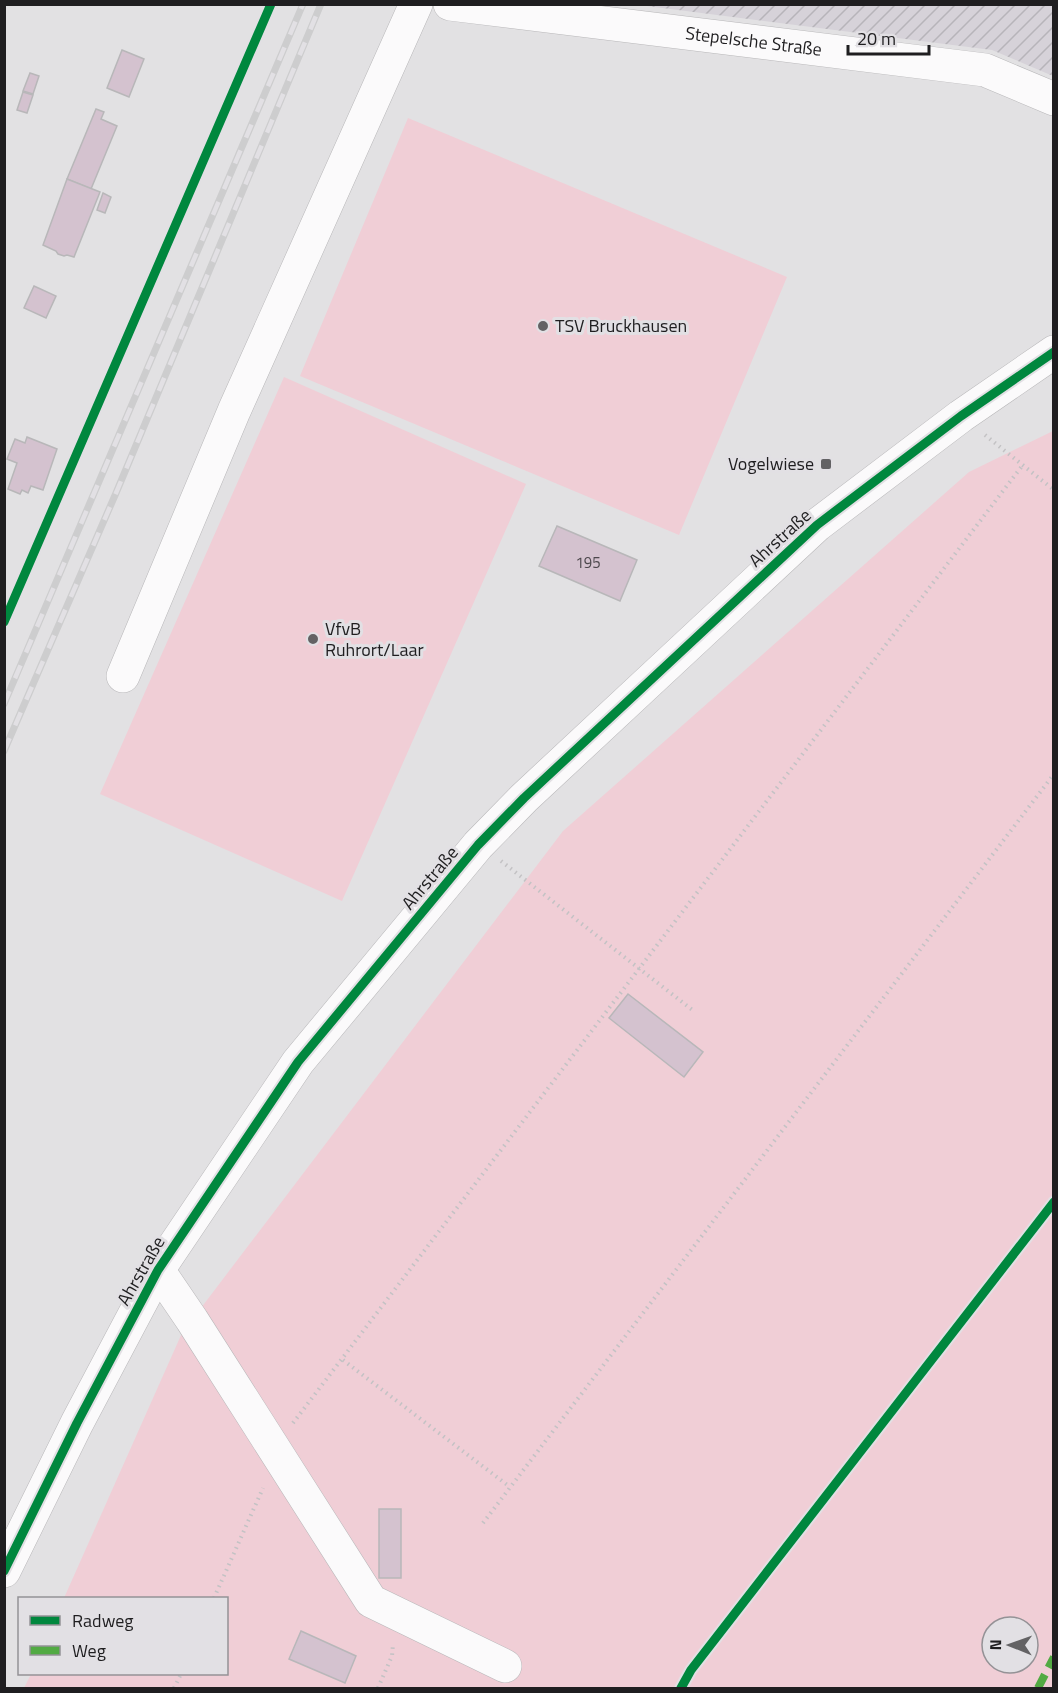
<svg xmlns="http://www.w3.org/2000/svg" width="1058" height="1693" viewBox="0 0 1058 1693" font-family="'Titillium Web',sans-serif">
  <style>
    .industrial { fill: url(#industrial-furrows) }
    .green { fill: #f0ced6; fill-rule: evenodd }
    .building { fill: #d4c2cf; stroke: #b8b7b9; stroke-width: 1.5 }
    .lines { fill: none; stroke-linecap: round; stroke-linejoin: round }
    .minor-casing { stroke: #b8b7b9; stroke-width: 34 }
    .path { stroke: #c3c2c4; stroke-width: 4; stroke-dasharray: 1.5 4.5; stroke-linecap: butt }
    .minor { stroke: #fbfafb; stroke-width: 33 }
    .rail-casing { stroke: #cdcdce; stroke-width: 7 }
    .rail { stroke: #e2e0e4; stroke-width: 4.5; stroke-dasharray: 14; stroke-linecap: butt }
    .quiet { stroke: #52aa43; stroke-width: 8; stroke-dasharray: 15 8; stroke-linecap: butt }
    .cycleway-casing { stroke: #e2e0e4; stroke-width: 13 }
    .cycleway { stroke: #00873e; stroke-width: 9 }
    .poi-dot { fill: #636264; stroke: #e2e0e4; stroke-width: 2 }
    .labels { text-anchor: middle; stroke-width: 6; stroke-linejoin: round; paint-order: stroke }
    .number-label { font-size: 15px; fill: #4c474c }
    .street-label { font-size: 18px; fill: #1f1e20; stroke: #e2e0e4 }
    .poi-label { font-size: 18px; fill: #1f1e20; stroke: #e2e0e4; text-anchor: start }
  </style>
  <defs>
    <pattern id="industrial-furrows" width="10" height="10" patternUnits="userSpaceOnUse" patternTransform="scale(1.5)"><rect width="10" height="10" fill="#d6d2d9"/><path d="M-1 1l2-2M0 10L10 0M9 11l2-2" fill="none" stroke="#b7b4ba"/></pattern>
  </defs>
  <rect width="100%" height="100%" fill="#e2e1e3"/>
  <polygon class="industrial" points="639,5 1053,5 1053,76 992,50"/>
  <g class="green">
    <polygon points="408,118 787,277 679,535 300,376"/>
    <polygon points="284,377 526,484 342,901 100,794"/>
    <path d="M1053,431V1688H24L31,1674H226V1598H64L182,1333L563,831L969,472ZM992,1627H1028V1663H992Z"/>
  </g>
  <g class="building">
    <polygon points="122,50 144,59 129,97 107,88"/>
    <polygon points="30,73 39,76 33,94 23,91"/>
    <polygon points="23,92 33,95 27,113 17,110"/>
    <polygon points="96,109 104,112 101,119 117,126 91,189 67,179"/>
    <polygon points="67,179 100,192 74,257 67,255 64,256 58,254 56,251 43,245"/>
    <polygon points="103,193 111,197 105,213 97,210"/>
    <polygon points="34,286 56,296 46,318 24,308"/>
    <polygon points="27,437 57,449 43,490 31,486 28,493 22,490 20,494 8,489 17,463 7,459 15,439 25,443"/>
    <polygon points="557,526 637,560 620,601 539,566"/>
    <polygon points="628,994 703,1052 684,1077 609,1018"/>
    <rect x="379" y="1509" width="22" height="69"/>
    <polygon points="301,1631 356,1656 345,1683 289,1659"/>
  </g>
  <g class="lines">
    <g class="minor-casing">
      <g id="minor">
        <path id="s1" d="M450,4L985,70L1054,99"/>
        <polyline points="123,676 234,411 416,4"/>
        <polyline points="158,1270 192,1320 371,1601 505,1666"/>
        <polyline points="4,1571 77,1423 158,1270 298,1062 478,845 524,798 817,525 961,416 1054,352"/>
      </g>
    </g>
    <g class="path">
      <polyline points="985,435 1054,490"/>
      <polyline points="501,861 695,1012"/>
      <polyline points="343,1360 510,1487"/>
      <polyline points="293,1423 1022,466"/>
      <polyline points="483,1523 1054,774"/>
      <polyline points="214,1598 263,1488"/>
      <polyline points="174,1688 181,1674"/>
      <polyline points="378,1688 392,1656 393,1644"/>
    </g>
    <use href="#minor" class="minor"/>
    <g class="rail-casing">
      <g id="rail">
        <polyline points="4,704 303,4"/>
        <polyline points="4,751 116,493 321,4"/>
      </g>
    </g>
    <use href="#rail" class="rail"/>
    <polyline class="quiet" points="1038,1688 1054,1657"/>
    <g class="cycleway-casing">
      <g id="cycleway">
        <polyline points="4,622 271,4"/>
        <polyline points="4,1571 77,1423 158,1270 298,1062 478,845 524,798 817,525 961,416 1054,352"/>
        <polyline points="681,1688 691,1670 1054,1202"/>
      </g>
    </g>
    <use href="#cycleway" class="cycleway"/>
  </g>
  <g class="poi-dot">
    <circle cx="543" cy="326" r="6"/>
    <rect x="820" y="458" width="12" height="12" rx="3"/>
    <circle cx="313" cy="639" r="6"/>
  </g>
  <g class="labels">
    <g class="number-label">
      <text x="588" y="568">195</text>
    </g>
    <g class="street-label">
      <text dy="6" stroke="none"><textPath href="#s1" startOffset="306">Stepelsche Straße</textPath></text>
      <text transform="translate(780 538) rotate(-42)" y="6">Ahrstraße</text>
      <text transform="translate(430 878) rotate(-50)" y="6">Ahrstraße</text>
      <text transform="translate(141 1271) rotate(-60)" y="6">Ahrstraße</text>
    </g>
    <g class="poi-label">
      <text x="555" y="332">TSV Bruckhausen</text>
      <text x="814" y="470" text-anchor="end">Vogelwiese</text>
      <text x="325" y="635">VfvB<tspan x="325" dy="21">Ruhrort/Laar</tspan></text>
    </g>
  </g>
  <rect width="1058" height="1693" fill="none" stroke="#1f1e20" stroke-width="12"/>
  <rect x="18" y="1597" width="210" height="78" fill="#e2e0e4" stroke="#949296" stroke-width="1.5"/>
  <rect x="30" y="1616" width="30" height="9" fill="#00873e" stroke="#949296" stroke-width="1.5"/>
  <text x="72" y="1627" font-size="18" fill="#1f1e20">Radweg</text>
  <rect x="30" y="1646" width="30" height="9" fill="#52aa43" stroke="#949296" stroke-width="1.5"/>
  <text x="72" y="1657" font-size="18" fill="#1f1e20">Weg</text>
  <g transform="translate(1010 1645) rotate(271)"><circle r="28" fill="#e2e0e4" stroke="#949296" stroke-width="1.5"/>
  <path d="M0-4.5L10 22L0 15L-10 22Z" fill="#636264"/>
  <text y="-9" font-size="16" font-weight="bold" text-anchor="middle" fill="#1f1e20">N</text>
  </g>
  <path d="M848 45v9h81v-9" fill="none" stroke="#1f1e20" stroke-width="3"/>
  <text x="857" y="45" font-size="18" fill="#1f1e20" stroke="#e2e0e4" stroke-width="4.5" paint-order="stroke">20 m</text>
</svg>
